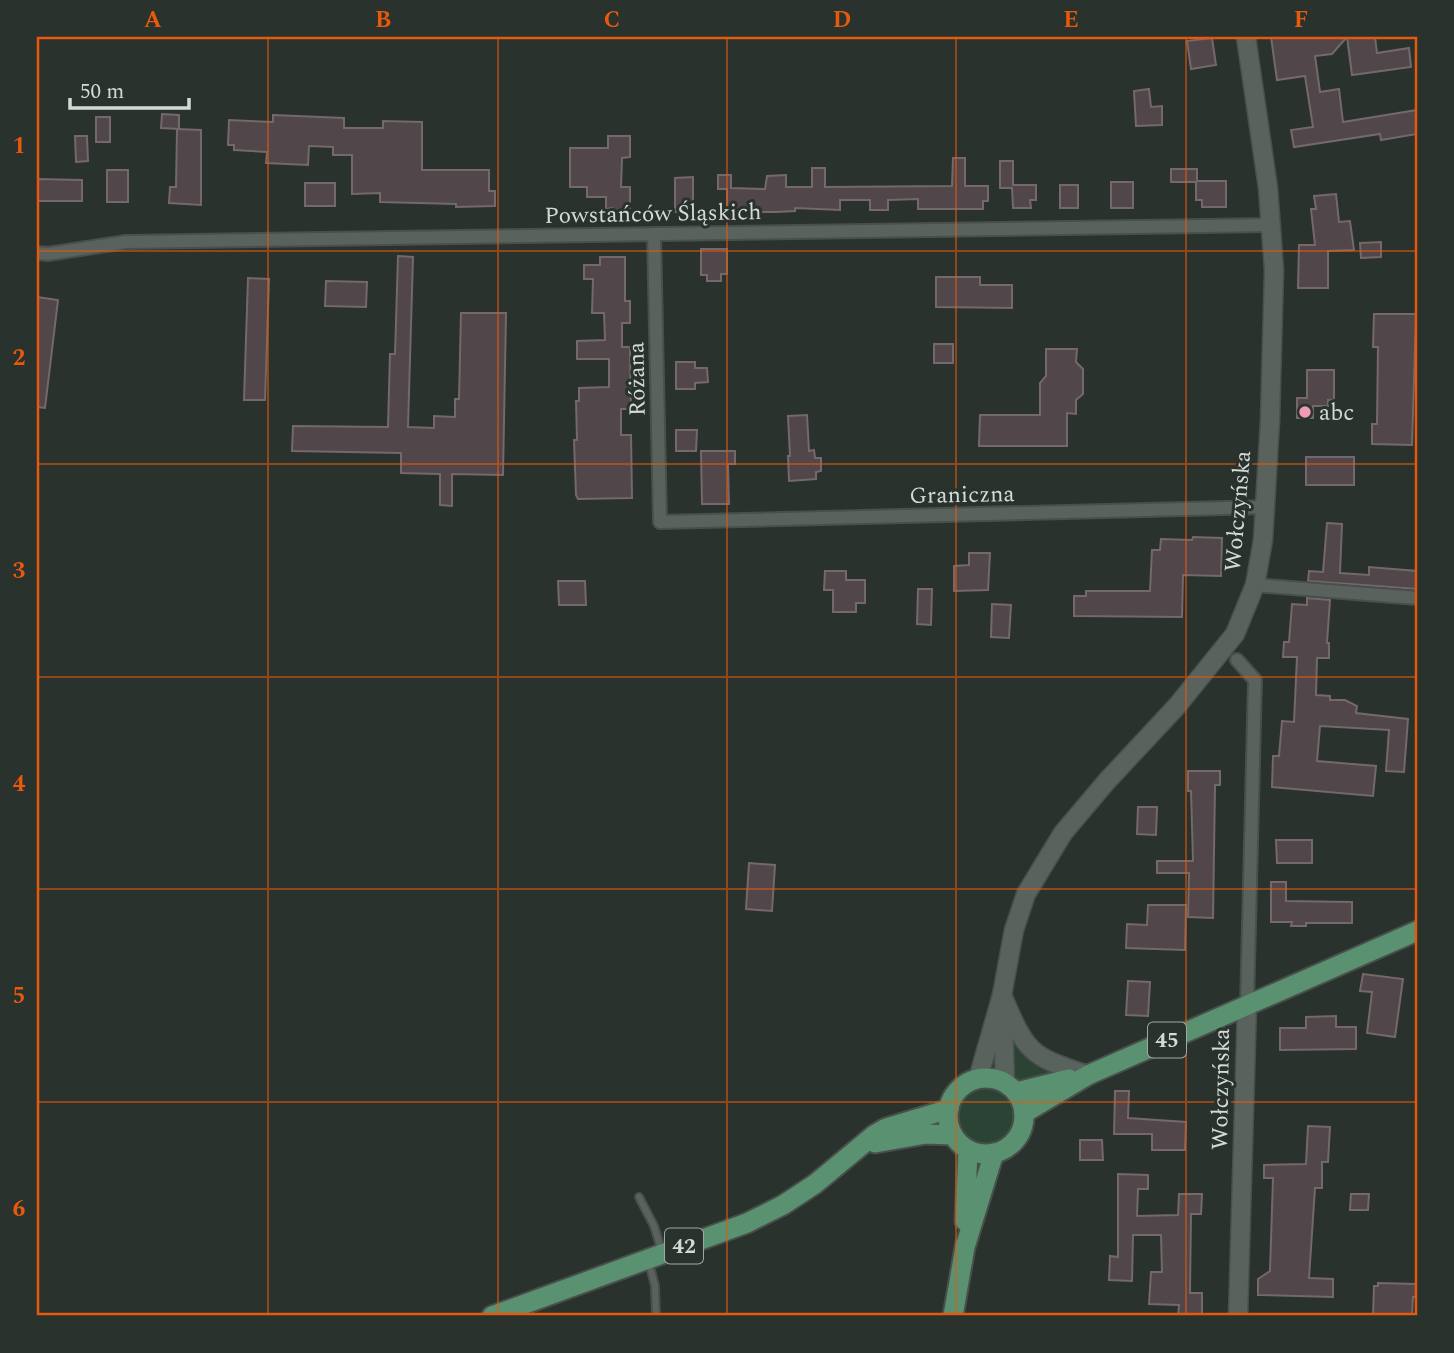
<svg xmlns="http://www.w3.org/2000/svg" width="1454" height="1353" viewBox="0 0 1454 1353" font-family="Spectral,serif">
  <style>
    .green { fill: #2b4334 }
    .building { fill: #514649; stroke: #74686b; stroke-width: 2 }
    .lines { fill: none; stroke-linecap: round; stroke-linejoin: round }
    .lane-casing { stroke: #494f4b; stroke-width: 10 }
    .street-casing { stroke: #494f4b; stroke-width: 16 }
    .secondary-casing { stroke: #494f4b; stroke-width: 21 }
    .primary-casing { stroke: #494f4b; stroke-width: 23 }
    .lane { stroke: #59625c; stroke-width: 6 }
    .street { stroke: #59625c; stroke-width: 12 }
    .secondary { stroke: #59625c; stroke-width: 18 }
    .primary { stroke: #5a9170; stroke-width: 19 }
    .grid { fill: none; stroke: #e8590c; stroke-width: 2; stroke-opacity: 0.55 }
    .poi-dot { fill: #f19ab3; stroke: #29322c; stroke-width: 2.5 }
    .labels { text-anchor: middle; stroke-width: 6; stroke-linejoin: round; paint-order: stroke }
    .shield { fill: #29322c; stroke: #a1a8a4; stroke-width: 2 }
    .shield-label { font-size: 21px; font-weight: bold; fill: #d5dad7 }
    .street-label { font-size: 23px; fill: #d5dad7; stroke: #29322c }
    .poi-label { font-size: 23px; fill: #d5dad7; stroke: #29322c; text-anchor: start }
    .neatline { fill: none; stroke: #e8590c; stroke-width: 2.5 }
    .grid-label { font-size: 23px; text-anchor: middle; font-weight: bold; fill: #e8590c }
  </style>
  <rect width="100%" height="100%" fill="#29322c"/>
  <g class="green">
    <path d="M1010,1025L1066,1070C1054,1074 1041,1080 1028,1081C1003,1083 1010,1041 1010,1025Z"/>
    <circle cx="985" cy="1117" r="28"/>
  </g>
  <g class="building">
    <polygon points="1271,37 1347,37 1332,54 1315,56 1320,92 1339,89 1343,122 1417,110 1417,134 1381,140 1380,134 1294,147 1291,130 1313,127 1305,76 1277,80"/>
    <polygon points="1347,37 1375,37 1377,53 1409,48 1411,67 1352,75"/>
    <polygon points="1212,38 1216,65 1191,69 1187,41"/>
    <polygon points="1149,89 1151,107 1162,106 1162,125 1136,126 1134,91"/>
    <polygon points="162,114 179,115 179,129 161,128"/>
    <polygon points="273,115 344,118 344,128 383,128 383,121 422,122 422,170 489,170 489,191 495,191 495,206 456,207 456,204 380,202 380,193 352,194 352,155 333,155 333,147 309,146 308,165 266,163 267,152 234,150 234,145 228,145 229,120 273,122"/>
    <rect x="96" y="117" width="14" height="25"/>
    <polygon points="177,129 201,130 201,205 169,203 170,187 176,187"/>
    <polygon points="75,136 87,136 88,161 76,162"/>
    <polygon points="608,136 630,136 630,157 622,158 621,187 630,187 630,208 625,208 622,212 614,212 612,208 606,209 606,197 587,197 587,187 570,187 570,148 608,148"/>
    <polygon points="953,158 965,158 965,186 988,186 988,201 983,201 983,209 918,209 918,199 888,200 888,210 870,210 870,200 840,200 840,210 795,208 795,211 776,212 727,212 727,189 718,189 718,175 731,175 731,188 765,189 767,176 786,175 786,187 812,187 812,168 825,168 825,187 952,186"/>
    <polygon points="1000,161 1013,161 1013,185 1036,185 1036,200 1030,200 1031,208 1013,208 1012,188 1000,188"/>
    <polygon points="1171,169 1197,169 1197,181 1226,181 1226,207 1202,207 1202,200 1196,200 1196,182 1171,182"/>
    <rect x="107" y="170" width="21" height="32"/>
    <polygon points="693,177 693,211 675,212 675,178"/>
    <polygon points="37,179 82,180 82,201 37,201"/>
    <rect x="1111" y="182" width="22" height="26"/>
    <rect x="305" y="183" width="30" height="23"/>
    <rect x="1060" y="185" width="18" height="23"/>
    <polygon points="1336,194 1339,222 1350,221 1354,250 1328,251 1328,288 1298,288 1299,245 1315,245 1311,209 1316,209 1314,196"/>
    <polygon points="1381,242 1381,257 1361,258 1360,243"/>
    <polygon points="701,249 727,249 727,274 721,274 721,281 707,281 707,275 701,275"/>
    <polygon points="398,256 413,257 408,427 434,428 434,416 455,417 455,399 459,399 461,313 506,313 503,475 452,474 452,506 440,505 440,474 401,473 401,453 292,451 293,426 388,427 390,354 395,354"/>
    <polygon points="600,257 625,257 625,301 630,301 630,323 622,323 622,347 630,347 631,409 621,409 621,435 631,435 632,498 578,499 576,495 574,440 577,440 576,401 579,401 579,388 609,387 609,359 577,359 577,341 605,340 604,313 592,313 593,279 584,279 584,265 600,265"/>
    <polygon points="936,277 980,277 980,285 1012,285 1012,308 936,307"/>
    <polygon points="248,278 269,279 265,400 244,400"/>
    <polygon points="326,281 367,282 366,307 325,306"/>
    <polygon points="37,297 58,300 45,408 37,407"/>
    <polygon points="1374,314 1416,314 1412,445 1372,444 1372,424 1377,424 1378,347 1373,347"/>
    <rect x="934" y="344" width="19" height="19"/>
    <polygon points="1046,349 1077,349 1076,362 1083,369 1083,394 1076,400 1076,414 1067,413 1067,446 979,446 980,415 1040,415 1040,383 1046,376"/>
    <polygon points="676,362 695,362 695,368 707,368 708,382 695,383 695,389 676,389"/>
    <polygon points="1307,370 1334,370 1334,400 1328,400 1328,406 1313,406 1313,418 1297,418 1297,398 1307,398"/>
    <polygon points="807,415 809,451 814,450 815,458 821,458 821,471 816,472 816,479 789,481 788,456 790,456 788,416"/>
    <polygon points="676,430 697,430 696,451 676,451"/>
    <polygon points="701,451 735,451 735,464 728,464 729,504 702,504"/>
    <rect x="1306" y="457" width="48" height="28"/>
    <polygon points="1327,523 1342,524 1340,573 1369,575 1369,567 1417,571 1417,589 1308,581 1309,571 1323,572"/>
    <polygon points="1193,537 1222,538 1221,576 1183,575 1182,617 1074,616 1074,596 1086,596 1086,591 1150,591 1152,550 1160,550 1161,539 1192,540"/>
    <polygon points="969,553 990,553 988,590 954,591 954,566 969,565"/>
    <polygon points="825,571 846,571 846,580 865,580 865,603 856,603 856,612 833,612 833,590 824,590"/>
    <polygon points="558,581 585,581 586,605 559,605"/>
    <polygon points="918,589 932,589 931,625 917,624"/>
    <polygon points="1307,598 1330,600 1327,643 1329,643 1329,658 1317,658 1316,695 1330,696 1330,700 1345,700 1357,706 1356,713 1408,719 1404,772 1386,771 1389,730 1320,726 1317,761 1376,766 1373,796 1272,787 1273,756 1279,756 1282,721 1294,722 1297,657 1283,657 1284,642 1289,642 1292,604 1307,605"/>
    <polygon points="992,604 1011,605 1009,638 991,637"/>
    <polygon points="1188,771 1220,771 1220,785 1215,785 1213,918 1188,917 1189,873 1157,873 1157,861 1193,861 1191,791 1188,791"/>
    <polygon points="1138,807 1157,807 1156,835 1137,834"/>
    <polygon points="1276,840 1312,840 1312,863 1277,863"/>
    <polygon points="749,863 775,865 772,911 746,909"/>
    <polygon points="1271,882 1286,882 1286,901 1352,902 1352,923 1306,923 1306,926 1291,926 1292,922 1271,922"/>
    <polygon points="1148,905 1186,905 1185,950 1126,948 1127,924 1147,925"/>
    <polygon points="1363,974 1403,979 1395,1037 1367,1033 1372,992 1360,991"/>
    <polygon points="1128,981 1150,982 1148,1016 1126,1015"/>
    <polygon points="1336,1016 1336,1027 1356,1027 1356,1049 1280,1050 1280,1028 1306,1028 1306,1017"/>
    <polygon points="1115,1091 1129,1091 1128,1118 1186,1122 1185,1150 1152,1150 1152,1134 1114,1134"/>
    <polygon points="1308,1126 1330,1127 1328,1162 1322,1162 1322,1188 1315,1188 1309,1278 1333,1279 1333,1297 1258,1295 1258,1279 1270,1271 1273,1178 1264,1178 1264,1165 1306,1164"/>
    <polygon points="1080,1140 1102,1140 1103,1160 1080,1160"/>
    <polygon points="1118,1174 1148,1175 1148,1189 1138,1189 1137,1216 1178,1215 1179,1194 1202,1194 1201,1214 1191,1214 1190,1293 1202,1293 1202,1316 1178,1316 1179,1305 1149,1304 1151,1272 1162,1272 1161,1235 1133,1235 1132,1281 1109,1280 1110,1256 1118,1257"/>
    <polygon points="1351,1194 1369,1194 1368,1210 1350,1210"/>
    <polygon points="1378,1283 1417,1284 1417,1297 1413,1297 1412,1316 1373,1316 1374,1286 1378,1286"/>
  </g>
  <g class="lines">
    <g class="lane-casing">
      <g id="lane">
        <polyline points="639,1197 654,1226 662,1252"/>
        <polyline points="649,1263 655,1286 656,1316"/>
      </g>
    </g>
    <g class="street-casing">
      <g id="street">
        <polyline points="654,234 660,522 1265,507"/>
        <polyline points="37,253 48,254 126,242 1271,225"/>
        <polyline points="1255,585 1417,598"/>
        <polyline points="1237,660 1255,680 1247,1006"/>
      </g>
    </g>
    <g class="secondary-casing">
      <g id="secondary">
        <path d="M1002,995C1026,1051 1028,1056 1088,1075"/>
        <polyline points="1003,1013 1005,1083"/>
        <polyline points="978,1079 1002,995 1014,930 1026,894 1063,833 1107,781 1177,706 1235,634 1255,585 1263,540 1270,421 1274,270 1268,188 1246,37"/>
        <polyline points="1238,1316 1247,1006"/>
      </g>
    </g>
    <g class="primary-casing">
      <g id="primary">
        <circle cx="986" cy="1116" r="38"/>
        <polyline points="1016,1092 1069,1079"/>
        <polyline points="1024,1113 1088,1075 1417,931"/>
        <polyline points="875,1143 926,1134 953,1135"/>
        <polyline points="965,1221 968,1150"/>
        <polyline points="492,1316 747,1223 783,1205 815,1184 874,1135 886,1128 949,1109"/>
        <polyline points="953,1316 965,1247 994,1153"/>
      </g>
    </g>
    <use href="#lane" class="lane"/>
    <use href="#street" class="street"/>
    <use href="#secondary" class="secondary"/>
    <use href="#primary" class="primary"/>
  </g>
  <path class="grid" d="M268,37V1316M498,37V1316M727,37V1316M956,37V1316M1186,37V1316M37,251H1417M37,464H1417M37,677H1417M37,889H1417M37,1102H1417"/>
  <circle class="poi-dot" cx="1305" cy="412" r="7"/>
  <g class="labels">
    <g class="shield">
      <rect x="1148" y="1022.5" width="38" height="35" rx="5"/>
      <rect x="665" y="1228.5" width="38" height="35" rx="5"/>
    </g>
    <g class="shield-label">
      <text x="1167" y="1047">45</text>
      <text x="684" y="1253">42</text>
    </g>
    <g class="street-label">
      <text transform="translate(653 213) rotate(-1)" y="8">Powstańców Śląskich</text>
      <text transform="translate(636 379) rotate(-91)" y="8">Różana</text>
      <text transform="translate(962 494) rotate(-1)" y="8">Graniczna</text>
      <text transform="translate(1237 511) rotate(-85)" y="8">Wołczyńska</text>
      <text transform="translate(1220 1089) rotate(-89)" y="8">Wołczyńska</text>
    </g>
    <g class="poi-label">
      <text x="1319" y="420">abc</text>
    </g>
  </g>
  <rect width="1454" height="1353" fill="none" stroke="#29322c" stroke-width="77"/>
  <path d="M70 98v10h119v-10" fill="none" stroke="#d5dad7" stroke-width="3.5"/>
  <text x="80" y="98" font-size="21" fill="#d5dad7" stroke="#29322c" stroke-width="5" paint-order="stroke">50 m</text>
  <rect x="38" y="38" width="1378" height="1276" class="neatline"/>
  <g class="grid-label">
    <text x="153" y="27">A</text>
    <text x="383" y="27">B</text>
    <text x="612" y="27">C</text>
    <text x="842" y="27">D</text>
    <text x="1071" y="27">E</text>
    <text x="1301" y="27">F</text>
    <text x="19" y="153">1</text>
    <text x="19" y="365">2</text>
    <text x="19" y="578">3</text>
    <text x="19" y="791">4</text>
    <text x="19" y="1003">5</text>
    <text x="19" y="1216">6</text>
  </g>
</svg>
